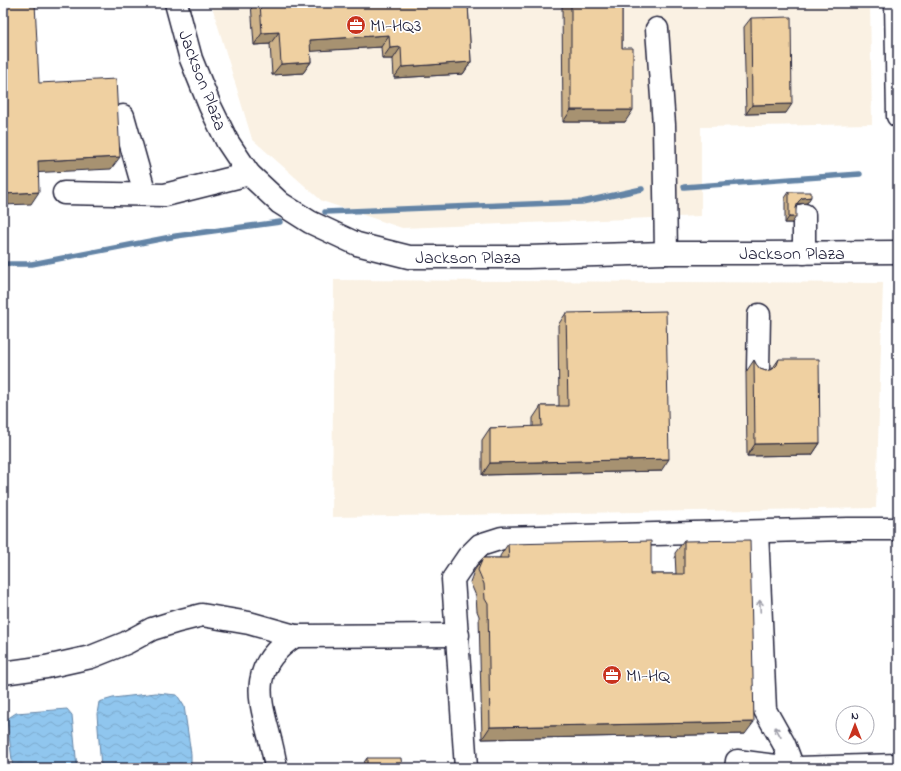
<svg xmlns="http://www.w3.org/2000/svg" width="901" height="771" viewBox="0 0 901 771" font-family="'Indie Flower',sans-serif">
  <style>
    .built { fill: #faf1e3 }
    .water { fill: url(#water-waves); stroke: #6484a6 }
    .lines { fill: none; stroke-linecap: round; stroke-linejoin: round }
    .stream { stroke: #6484a6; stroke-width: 5.5 }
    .minor-casing { stroke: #22223b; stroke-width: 25 }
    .major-casing { stroke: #22223b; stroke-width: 25 }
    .minor { stroke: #fff; stroke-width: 22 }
    .major { stroke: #fff; stroke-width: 22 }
    .wall { fill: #ceb38a; stroke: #22223b }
    .shaded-wall { fill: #a79271; stroke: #22223b }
    .building { fill: #efd0a1; stroke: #22223b }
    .oneway { stroke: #9c9ca7 }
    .labels { text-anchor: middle; stroke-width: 3.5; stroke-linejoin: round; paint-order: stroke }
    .poi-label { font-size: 18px; fill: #22223b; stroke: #fff; text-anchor: start }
    .street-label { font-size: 18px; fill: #22223b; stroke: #fff }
  </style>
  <defs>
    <pattern id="water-waves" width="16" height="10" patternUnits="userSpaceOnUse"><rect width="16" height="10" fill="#90c6ee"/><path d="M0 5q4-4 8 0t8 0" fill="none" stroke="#7caacd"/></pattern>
  </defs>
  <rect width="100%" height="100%" fill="#fff"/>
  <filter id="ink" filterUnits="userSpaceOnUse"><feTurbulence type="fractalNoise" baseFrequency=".025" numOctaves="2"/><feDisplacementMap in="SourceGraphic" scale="8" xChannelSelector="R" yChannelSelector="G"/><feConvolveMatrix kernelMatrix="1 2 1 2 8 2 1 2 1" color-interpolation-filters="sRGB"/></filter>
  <g filter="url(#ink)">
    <g class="built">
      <polygon points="211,3 870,3 872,124 701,127 701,216 402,228 322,201 252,139"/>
      <polygon points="334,280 883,283 876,508 332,517"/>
    </g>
    <g class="water">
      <polygon points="156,693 177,695 184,706 191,754 191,768 101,768 97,714 99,702 113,698"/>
      <polygon points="67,709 72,715 77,768 13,768 7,719 16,713"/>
    </g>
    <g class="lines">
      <g class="stream">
        <polyline points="684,187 860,174"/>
        <polyline points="325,212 582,202 642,189"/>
        <polyline points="3,264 32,264 176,236 280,222"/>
      </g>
      <g class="minor-casing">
        <g id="minor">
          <polyline points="176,3 191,59 210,106 227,141 249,174 280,203 310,222 357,244 409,257 527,257 666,253 757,253 898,252"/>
          <polyline points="657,29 664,125 666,253"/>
          <polyline points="123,116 145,194"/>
          <polyline points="64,193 165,195 249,174"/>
          <polyline points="804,215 804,253"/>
          <polyline points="758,370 759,315"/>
          <polyline points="757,532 765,710 784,744 793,768"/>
          <polyline points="3,673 46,667 91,657 126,643 152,629 178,621 202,615 249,623 295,636 458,635"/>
          <path d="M276,768C269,715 236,674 295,636"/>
          <polyline points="466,768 453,579 468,557 480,545 502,538 848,529 898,529"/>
          <polyline points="736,768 737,761 792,768"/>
          <polyline points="798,768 898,765"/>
        </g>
      </g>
      <g class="major-casing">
        <polyline id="major" points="896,3 898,116"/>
      </g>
      <use href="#minor" class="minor"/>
      <use href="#major" class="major"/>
    </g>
    <g class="wall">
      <polygon points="251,3 468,3 471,62 463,74 394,78 393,59 382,59 381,47 310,51 311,62 303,73 272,75 270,44 254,45"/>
      <polygon points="562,3 622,3 622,48 625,122 563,122"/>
      <polygon points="751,18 786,113 746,114 744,27"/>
      <polygon points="789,192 807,203 798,204 797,205 792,223 785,223 785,198"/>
      <polygon points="566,313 661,471 482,475 482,440 490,428 533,427 533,418 541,406 559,406 558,325"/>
      <polygon points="779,359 820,443 812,455 747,456 746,372 754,360 756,364 760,369 766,371 772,369"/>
      <polygon points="684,541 745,734 482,739 479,616 477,611 476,596 470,582 474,571 483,558 500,558 500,556 508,544 651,574 676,574 675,553"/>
      <polygon points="367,758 402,768 360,768"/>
    </g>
    <g class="shaded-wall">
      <polygon points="279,32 270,44 254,45 262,33"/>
      <polygon points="389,35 381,47 301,52 310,40"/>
      <polygon points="401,47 393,59 382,59 390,48"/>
      <polygon points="311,62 303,73 272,75 281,64"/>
      <polygon points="471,62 463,74 394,78 402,67"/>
      <polygon points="792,104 786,113 746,114 752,105"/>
      <polygon points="571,110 633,110 625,122 563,122"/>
      <polygon points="120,157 111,169 29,173 38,161"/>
      <polygon points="39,192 31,204 3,205 3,194"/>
      <polygon points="811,197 807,203 798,204 793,208 798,202 802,198"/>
      <polygon points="789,217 796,217 792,223 785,223"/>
      <polygon points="820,443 812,455 747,456 755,444"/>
      <polygon points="669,459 661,471 482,475 490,463"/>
      <polygon points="754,722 745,734 482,739 490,727"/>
    </g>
    <g class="building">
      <polygon points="3,3 35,3 39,83 116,79 120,157 38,161 39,192 3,194"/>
      <polygon points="260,3 468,3 471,62 402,67 401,47 390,48 389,35 310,40 311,62 281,64 279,32 262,33"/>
      <polygon points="571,3 622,3 622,48 633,48 633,110 571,110"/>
      <polygon points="791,17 792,104 752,105 751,18"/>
      <polygon points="789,192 811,192 811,197 802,198 798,202 796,208 796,217 789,217"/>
      <polygon points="666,311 669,459 490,463 490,428 542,426 541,406 568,406 566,313"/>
      <polygon points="779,359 819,359 820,443 755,444 754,360 756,364 760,369 766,371 773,369 777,365"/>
      <polygon points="750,540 754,722 490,727 488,604 485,599 484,584 478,570 483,558 509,558 508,544 651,541 651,574 684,574 684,541"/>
      <polygon points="367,758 401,758 402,768 338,768 367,768"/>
    </g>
    <defs><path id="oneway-shaft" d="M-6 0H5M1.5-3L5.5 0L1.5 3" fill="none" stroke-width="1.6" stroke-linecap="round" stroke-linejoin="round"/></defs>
    <g class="oneway">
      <use href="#oneway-shaft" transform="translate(760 606) rotate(-93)"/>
      <use href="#oneway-shaft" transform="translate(778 732) rotate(-119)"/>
    </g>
  </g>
  <defs>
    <g id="office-disc" transform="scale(1)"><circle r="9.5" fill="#c8321e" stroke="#fff"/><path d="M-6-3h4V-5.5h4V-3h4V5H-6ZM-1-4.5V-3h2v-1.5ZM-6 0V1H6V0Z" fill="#fff"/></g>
  </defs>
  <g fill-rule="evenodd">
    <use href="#office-disc" x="356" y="25"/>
    <use href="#office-disc" x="612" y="675"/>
  </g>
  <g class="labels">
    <g class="poi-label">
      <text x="370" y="31">MI-HQ3</text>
      <text x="626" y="681">MI-HQ</text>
    </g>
    <g class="street-label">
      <text transform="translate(203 80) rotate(69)" y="6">Jackson Plaza</text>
      <text x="792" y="259">Jackson Plaza</text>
      <text x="468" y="263">Jackson Plaza</text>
    </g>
  </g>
  <rect width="901" height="771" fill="none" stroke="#fff" stroke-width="16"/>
  <rect x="8" y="8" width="885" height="755" fill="none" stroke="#22223b" stroke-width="1.5" filter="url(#ink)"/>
  <g transform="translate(855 725)"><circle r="19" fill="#ffffff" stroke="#a7a7b1"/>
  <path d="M0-3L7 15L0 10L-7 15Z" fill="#c8321e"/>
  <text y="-6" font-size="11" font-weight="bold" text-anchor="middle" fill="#22223b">N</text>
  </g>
</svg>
